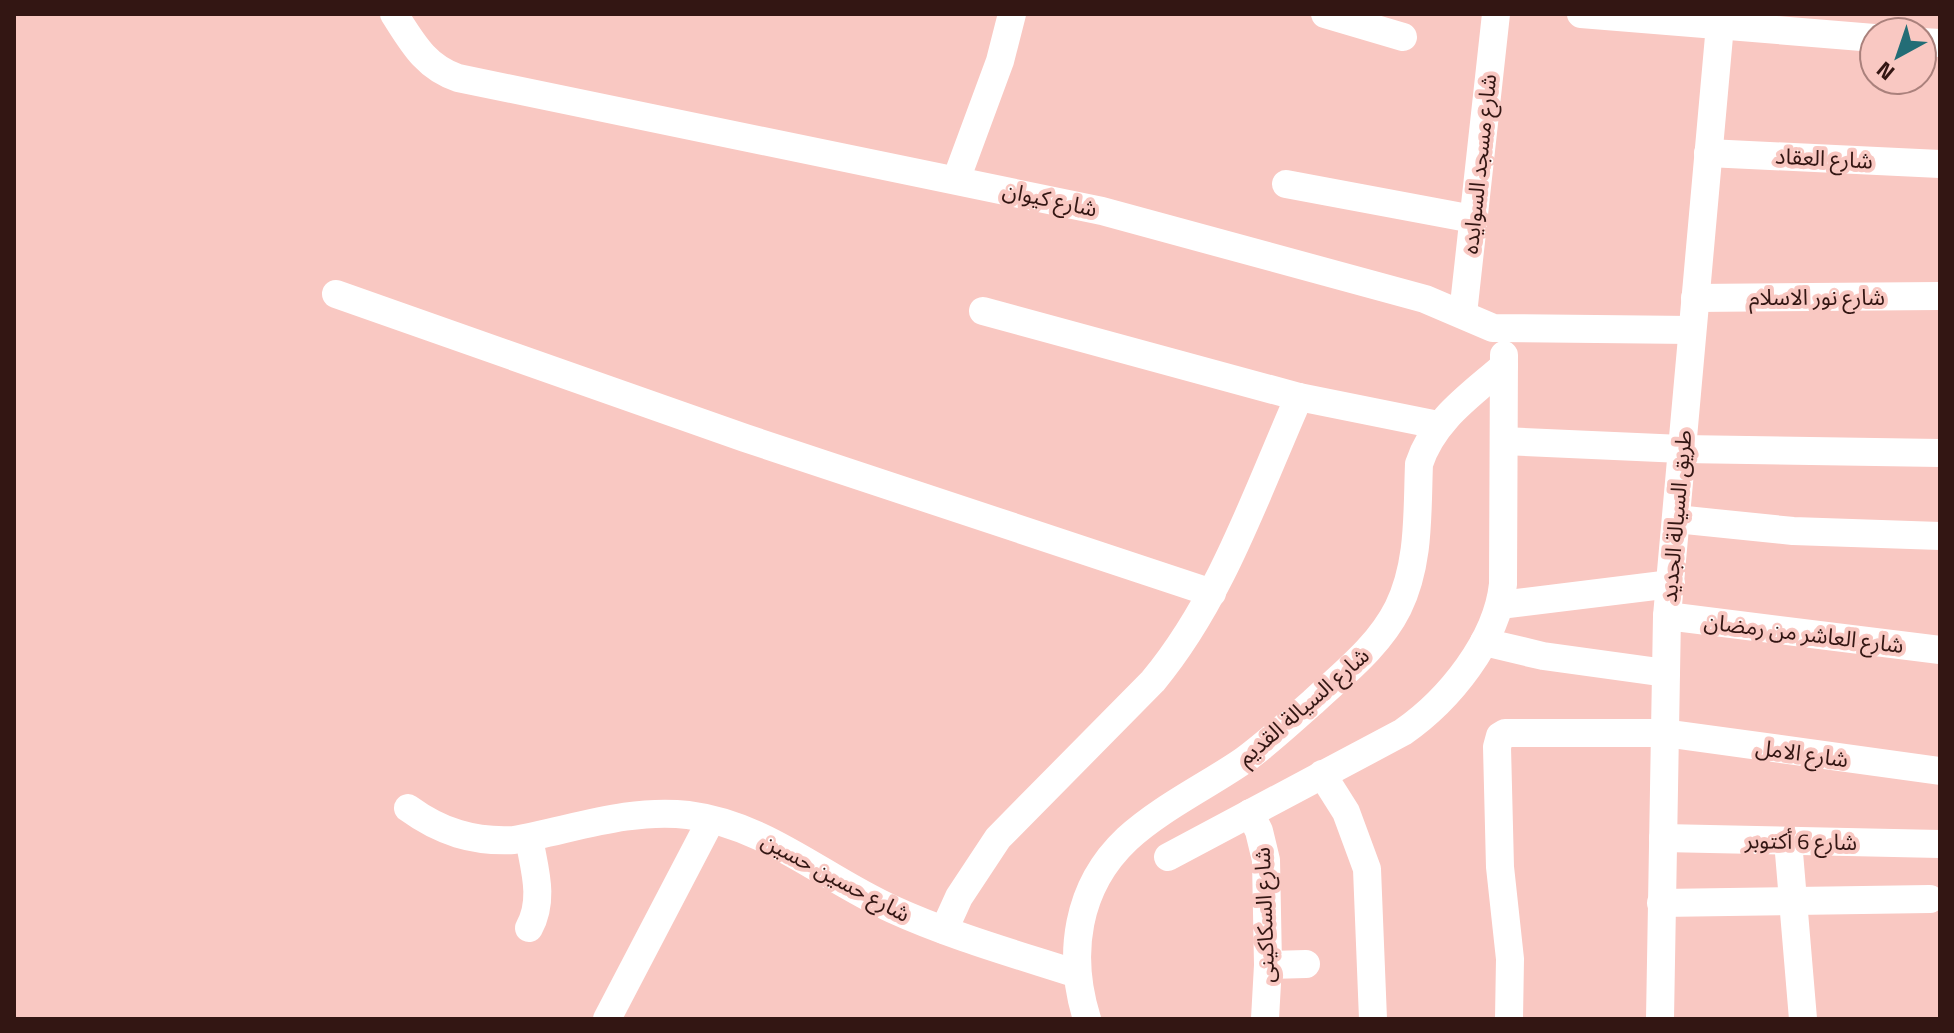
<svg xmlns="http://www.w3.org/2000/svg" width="1954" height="1033" viewBox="0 0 1954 1033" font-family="'Titillium Web','Noto Sans Arabic',sans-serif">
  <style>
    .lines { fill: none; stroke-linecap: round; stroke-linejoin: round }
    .street { stroke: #fff; stroke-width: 28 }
    .labels { text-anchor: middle; stroke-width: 8; stroke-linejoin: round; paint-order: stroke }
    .street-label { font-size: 22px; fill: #331613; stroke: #f9c8c2 }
  </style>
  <rect width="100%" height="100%" fill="#f9c8c2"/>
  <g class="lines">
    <g class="street">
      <path d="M394,14C412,42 425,67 458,78L1102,211L1425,299L1493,328L1692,330"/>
      <polyline points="1325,14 1403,37"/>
      <polyline points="1581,14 1874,38"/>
      <polyline points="1922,42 1940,43"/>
      <polyline points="1708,153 1940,164"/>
      <polyline points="956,180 1000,61 1012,14"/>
      <polyline points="1286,184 1473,219"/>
      <polyline points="336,294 745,438 1212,593"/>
      <polyline points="1695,298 1940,296"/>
      <polyline points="983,311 1299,397 1438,425"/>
      <polyline points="1463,314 1496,14"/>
      <polyline points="1504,441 1682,449 1940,453"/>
      <polyline points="1676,519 1793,531 1940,536"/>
      <polyline points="1500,605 1671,584"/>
      <polyline points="1667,616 1940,650"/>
      <polyline points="1484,642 1543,656 1666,673"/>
      <polyline points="1322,774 1346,812 1367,869 1373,1019"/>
      <path d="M408,808C441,832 473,842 514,840C571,830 629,808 688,815C767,825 823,878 892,909C951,936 1015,954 1077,974"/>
      <polyline points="1250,813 1259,831 1266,860 1268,965 1265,1019"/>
      <polyline points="1663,838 1940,844"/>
      <polyline points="1788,841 1803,1019"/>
      <path d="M1168,857L1403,732C1449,700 1497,641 1503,584L1504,355"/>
      <polyline points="1661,903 1930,899"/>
      <path d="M529,928C545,899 534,868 529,838"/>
      <path d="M944,930L959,897L998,838L1153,681C1221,599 1256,494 1299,397"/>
      <polyline points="1268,965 1306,964"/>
      <polyline points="607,1019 711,820"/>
      <path d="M1087,1019C1067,955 1076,887 1127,839C1161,808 1205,787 1243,761C1268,743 1290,722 1313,702C1344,673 1379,646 1398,608C1420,563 1417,513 1419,464C1433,420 1471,395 1504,366"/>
      <polyline points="1509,1019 1510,959 1500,867 1497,747 1500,736 1505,733 1664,733 1940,771"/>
      <polyline points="1660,1019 1667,616 1721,14"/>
    </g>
  </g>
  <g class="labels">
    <g class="street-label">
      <text transform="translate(1824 158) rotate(3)" y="8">شارع العقاد</text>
      <text transform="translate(1479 164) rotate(-84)" y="8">شارع مسجد السوايده</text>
      <text transform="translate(1050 199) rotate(12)" y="8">شارع كيوان</text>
      <text x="1817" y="305">شارع نور الاسلام</text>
      <text transform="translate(1676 516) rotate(-85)" y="8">طريق السيالة الجديد</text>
      <text transform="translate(1804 633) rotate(7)" y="8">شارع العاشر من رمضان</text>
      <text transform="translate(1303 706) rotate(-41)" y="8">شارع السيالة القديم</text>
      <text transform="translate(1802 753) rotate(8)" y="8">شارع الامل</text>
      <text transform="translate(1801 841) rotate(1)" y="8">شارع 6 أكتوبر</text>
      <text transform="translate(836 877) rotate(28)" y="8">شارع حسين حسين</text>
      <text transform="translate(1264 915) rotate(-92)" y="8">شارع السكاكينى</text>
    </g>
  </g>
  <rect width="1954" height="1033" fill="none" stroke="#331613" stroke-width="32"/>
  <g transform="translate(1898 56) rotate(220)"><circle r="38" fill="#f9c8c2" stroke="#aa817c" stroke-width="2"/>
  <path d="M0-6L14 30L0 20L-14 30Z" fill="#236d76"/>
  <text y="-12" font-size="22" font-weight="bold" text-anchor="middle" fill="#331613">N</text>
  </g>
</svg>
